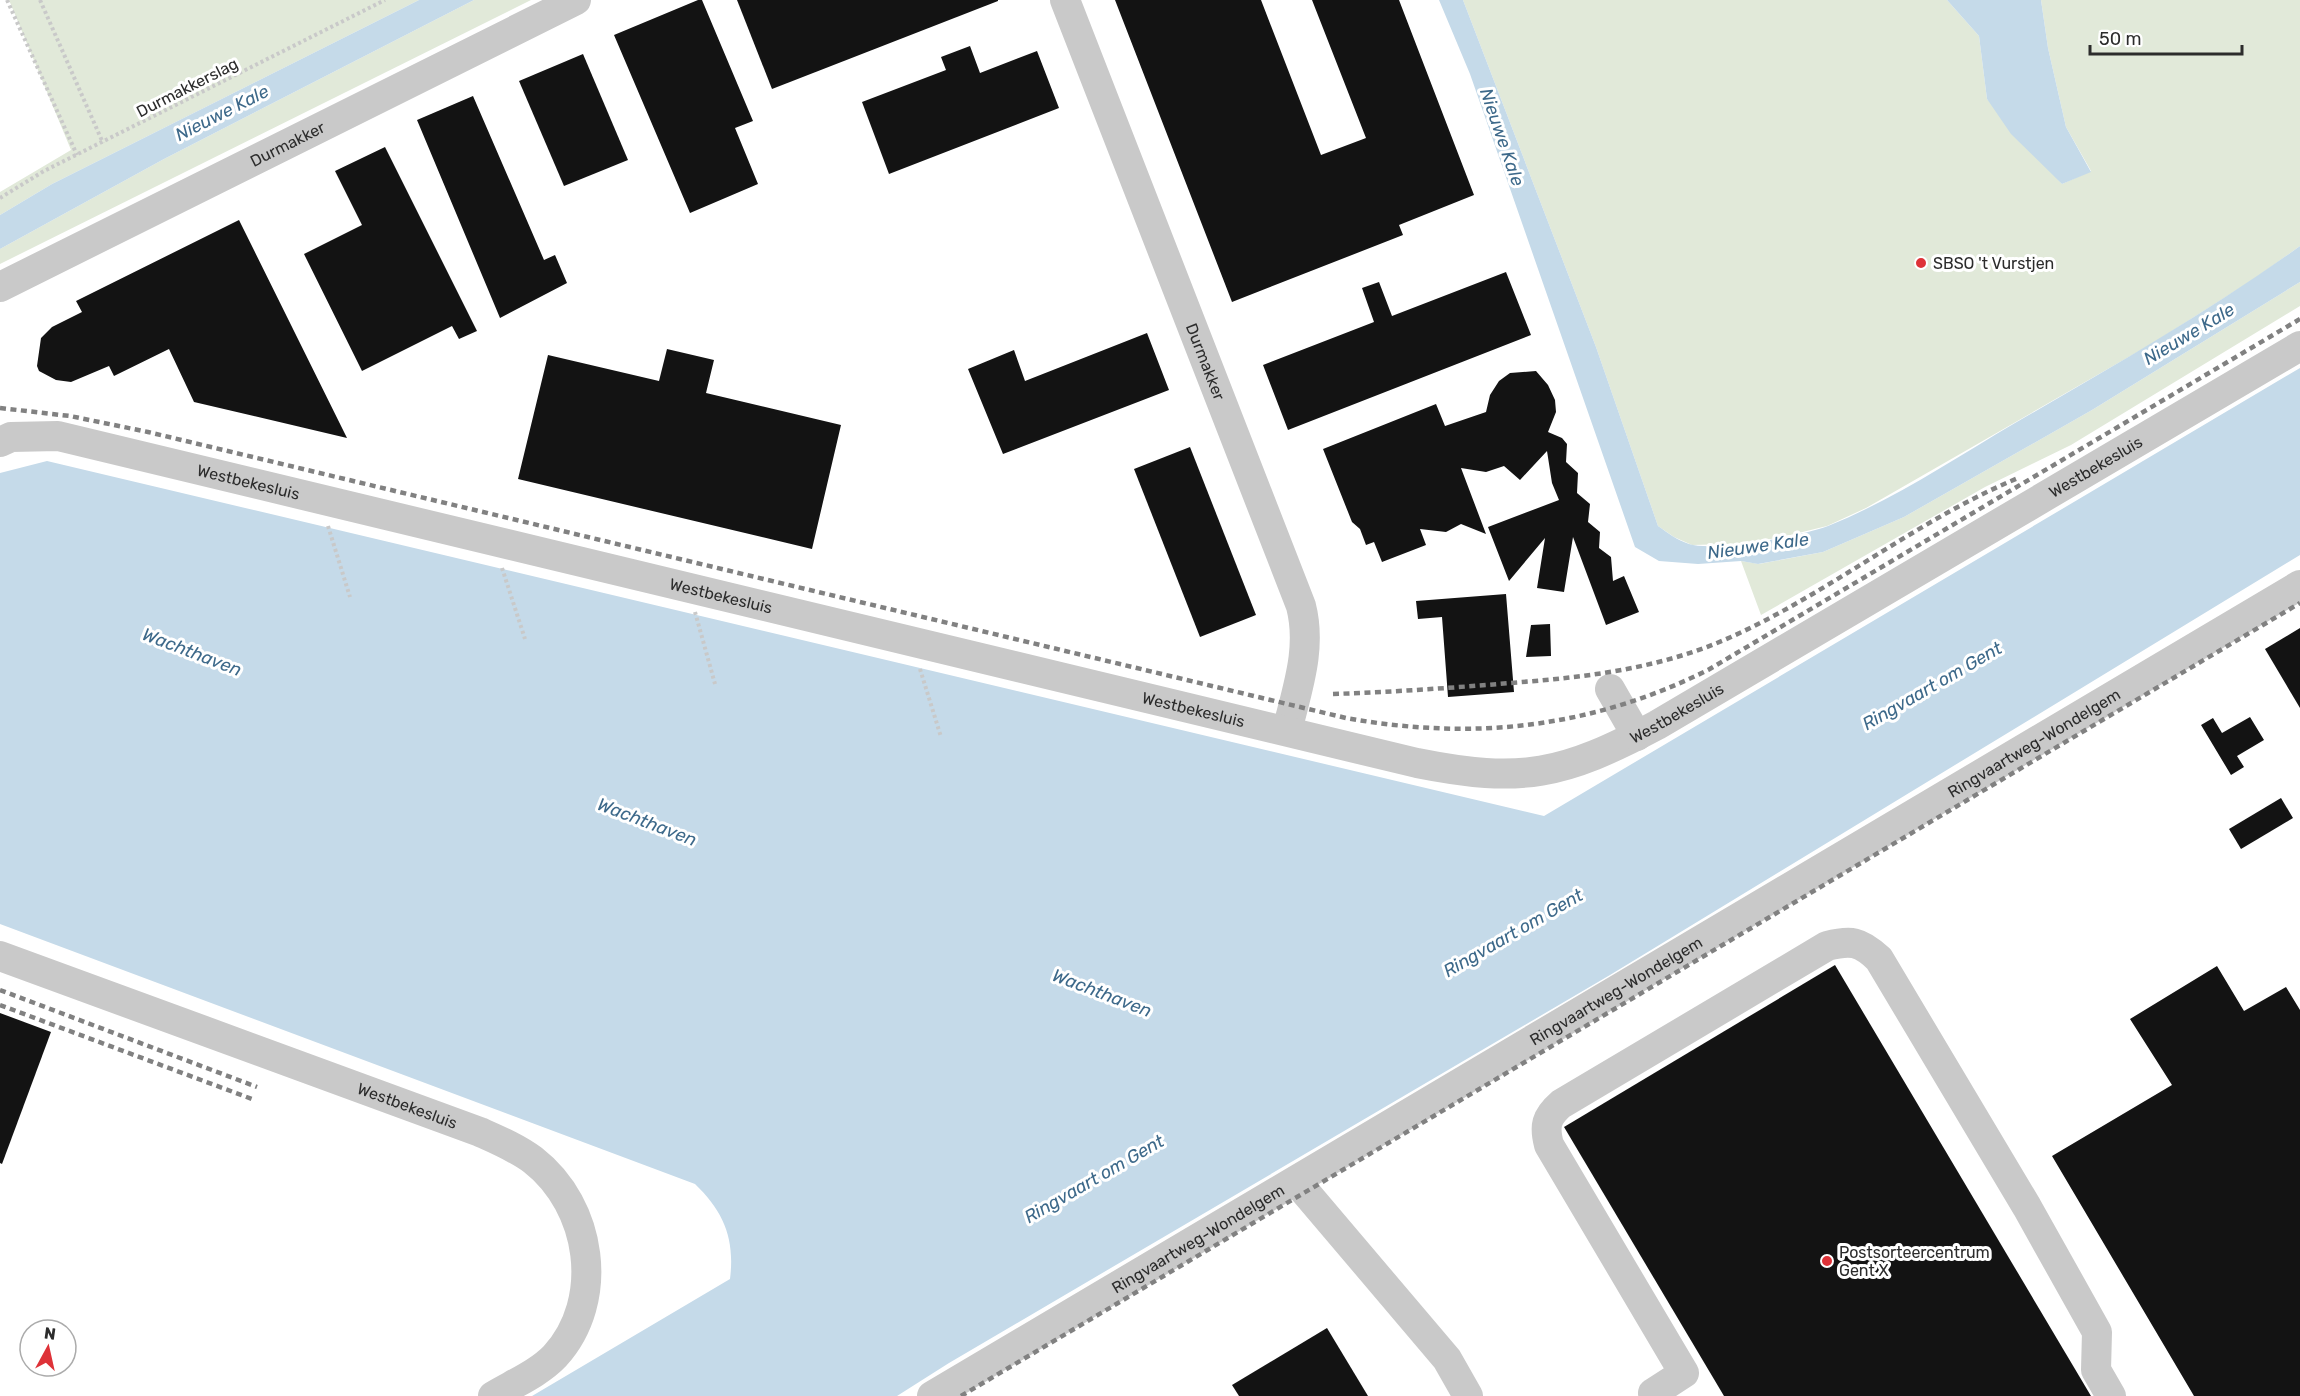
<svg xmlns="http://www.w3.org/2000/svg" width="2300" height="1396" viewBox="0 0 2300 1396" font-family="Rubik,sans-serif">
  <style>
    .green { fill: #e1e9d9 }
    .water { fill: #c5dae9 }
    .building { fill: #131313 }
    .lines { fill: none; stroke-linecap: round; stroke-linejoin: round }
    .path { stroke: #c9c9c9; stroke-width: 4; stroke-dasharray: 3 3; stroke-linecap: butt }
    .minor { stroke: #c9c9c9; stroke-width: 30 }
    .rail { stroke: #818181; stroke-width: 4.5; stroke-dasharray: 6 4.5; stroke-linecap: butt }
    .poi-dot { fill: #de3238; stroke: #fff; stroke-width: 2 }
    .labels { text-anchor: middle; stroke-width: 6; stroke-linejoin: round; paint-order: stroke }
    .street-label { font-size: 16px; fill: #2c2c2c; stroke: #fff }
    .poi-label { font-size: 16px; fill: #2c2c2c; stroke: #fff; text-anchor: start }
    .water-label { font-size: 18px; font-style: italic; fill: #3d698a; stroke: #fff }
  </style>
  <rect width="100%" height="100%" fill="#fff"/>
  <g class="green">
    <polygon points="9,0 419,0 52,184 0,215 0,192 71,150"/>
    <polygon points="474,0 531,0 0,264 0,249 164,159"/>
    <polygon points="1463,0 1947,0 1979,36 1987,99 2062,184 2091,171 2066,127 2048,48 2041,0 2300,0 2300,246 2254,279 2153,343 1866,508 1827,526 1778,538 1731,544 1692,545 1674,537 1658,526 1596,347"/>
    <polygon points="2300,282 2300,306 2071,445 1985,487 1761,615 1741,561 1759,564 1823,552 1904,517 2092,410"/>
  </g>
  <g class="water">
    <polygon points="419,0 474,0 164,159 0,249 0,215 52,184"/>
    <path d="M1439,0H1463L1596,347L1658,526C1668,533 1677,540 1689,544C1715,552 1802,536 1828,526C1893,500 1954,459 2015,423C2112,367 2209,312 2300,246V282L2092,410L1904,517L1823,552L1758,564L1741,561L1698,564L1659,561L1635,547L1470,74Z"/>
    <polygon points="1947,0 2041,0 2048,48 2066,127 2091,172 2062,184 2011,134 1987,99 1979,36"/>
    <path d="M2300,368V555L1610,975L949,1363L897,1396H532L730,1279C735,1239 724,1212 695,1184L0,924V473L47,461L1544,816Z"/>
  </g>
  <g class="building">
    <polygon points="698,0 702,0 753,121 735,128 758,184 690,213 614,35"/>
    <polygon points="737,0 998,0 998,1 772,89"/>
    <polygon points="1115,0 1261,0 1321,155 1366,138 1312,0 1399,0 1474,195 1399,225 1403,235 1232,302"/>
    <polygon points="970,46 980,73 1037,51 1059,108 889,174 862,102 946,70 941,57"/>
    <polygon points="583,54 628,160 564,186 519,81"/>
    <polygon points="473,96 544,260 555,255 567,283 500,318 417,120"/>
    <polygon points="385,147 477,331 459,339 452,326 362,371 304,254 362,225 335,171"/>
    <polygon points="239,220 347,438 194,402 169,349 114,376 109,366 71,382 56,380 39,371 37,366 41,338 52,327 82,312 76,301"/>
    <polygon points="1506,272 1531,335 1288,430 1263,365 1374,322 1362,288 1379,282 1392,316"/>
    <polygon points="1147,333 1169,390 1003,454 968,369 1014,350 1025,381"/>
    <polygon points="667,349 714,360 706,393 841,425 812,549 518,479 548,355 659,381"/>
    <polygon points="1536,371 1548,385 1555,400 1556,412 1548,432 1562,438 1567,444 1566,462 1578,473 1577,493 1590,504 1588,522 1600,532 1599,548 1611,557 1613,581 1624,576 1639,612 1606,625 1573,537 1564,592 1537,588 1545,538 1509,581 1488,527 1559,500 1552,483 1547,451 1520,480 1504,466 1486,472 1461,468 1486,534 1461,524 1446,532 1420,529 1426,545 1382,562 1374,542 1366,545 1360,529 1352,522 1323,449 1436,404 1445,426 1486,412 1490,395 1499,381 1510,373"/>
    <polygon points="1190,447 1256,615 1200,637 1134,469"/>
    <polygon points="1506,594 1514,692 1448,697 1442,617 1418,619 1416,601"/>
    <polygon points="1550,624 1551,656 1526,657 1531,625"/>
    <polygon points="2300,628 2300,708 2265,649"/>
    <polygon points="2250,717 2264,740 2237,756 2244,767 2231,775 2201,725 2213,718 2222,733"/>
    <polygon points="2281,798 2293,818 2241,849 2229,829"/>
    <polygon points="1835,965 2091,1396 1724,1396 1564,1127"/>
    <polygon points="2217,966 2244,1011 2286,987 2300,1010 2300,1396 2194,1396 2052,1156 2172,1085 2130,1019"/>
    <polygon points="0,1013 51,1032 2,1164 0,1163"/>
    <polygon points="1327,1328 1368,1396 1239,1396 1232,1385"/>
  </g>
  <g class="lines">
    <g class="path">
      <polyline points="7,0 77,155"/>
      <polyline points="40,0 103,143"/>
      <polyline points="0,198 44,171 385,0"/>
      <polyline points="328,526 350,597"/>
      <polyline points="502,568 525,639"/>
      <polyline points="695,612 715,684"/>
      <polyline points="920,669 941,737"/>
    </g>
    <g class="minor">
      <path id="s1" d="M1065,0L1301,606C1312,649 1297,689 1287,731"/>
      <path id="s2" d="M0,287L576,0"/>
      <path id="s3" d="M0,442L11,437L58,436L1417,763C1522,784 1563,775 1657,725L2300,346"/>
      <polyline points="1610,689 1637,736"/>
      <path id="s4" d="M0,956L480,1132C498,1140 517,1148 533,1160C592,1206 606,1300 555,1356C539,1373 513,1384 493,1396"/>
      <polyline points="1296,1181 1447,1359 1468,1396"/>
      <path id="s5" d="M932,1396L2300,585"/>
      <path d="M1655,1396L1653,1393L1684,1373L1549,1145C1544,1126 1546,1117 1561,1104L1827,946C1851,940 1860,941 1879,959L2027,1207L2097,1332L2096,1370L2111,1396"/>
    </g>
    <g class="rail">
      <path d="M0,408L70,416L148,432L1346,718C1474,741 1591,728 1708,670L2300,319"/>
      <path d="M1333,694C1392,692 1451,688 1510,683C1587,677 1660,669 1731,637C1831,592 1917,520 2018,478"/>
      <polyline points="0,990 257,1087"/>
      <polyline points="0,1005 252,1099"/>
      <polyline points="961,1396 2300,603"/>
    </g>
  </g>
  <g class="poi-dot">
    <circle cx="1921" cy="263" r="6"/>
    <circle cx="1827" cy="1261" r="6"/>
  </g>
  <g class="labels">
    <g class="street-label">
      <text transform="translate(187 87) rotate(-27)" y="6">Durmakkerslag</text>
      <text dy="6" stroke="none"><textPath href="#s2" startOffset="321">Durmakker</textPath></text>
      <text dy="6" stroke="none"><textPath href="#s1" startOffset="388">Durmakker</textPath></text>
      <text dy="6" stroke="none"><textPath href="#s3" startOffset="2216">Westbekesluis</textPath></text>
      <text dy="6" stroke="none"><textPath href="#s3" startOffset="255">Westbekesluis</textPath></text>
      <text dy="6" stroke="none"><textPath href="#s3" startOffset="741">Westbekesluis</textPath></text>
      <text dy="6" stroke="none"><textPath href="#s3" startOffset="1227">Westbekesluis</textPath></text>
      <text dy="6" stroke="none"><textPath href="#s3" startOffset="1730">Westbekesluis</textPath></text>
      <text dy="6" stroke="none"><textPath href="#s5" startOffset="1281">Ringvaartweg-Wondelgem</textPath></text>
      <text dy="6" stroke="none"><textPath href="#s5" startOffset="795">Ringvaartweg-Wondelgem</textPath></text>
      <text dy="6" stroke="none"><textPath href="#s4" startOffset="434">Westbekesluis</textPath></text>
      <text dy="6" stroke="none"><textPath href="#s5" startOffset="309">Ringvaartweg-Wondelgem</textPath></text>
    </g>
    <g class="poi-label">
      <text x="1933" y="269">SBSO 't Vurstjen</text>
      <text x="1839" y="1258">Postsorteercentrum<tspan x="1839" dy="18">Gent X</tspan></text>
    </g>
    <g class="water-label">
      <text transform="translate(222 113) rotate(-27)" y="6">Nieuwe Kale</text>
      <text transform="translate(1502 137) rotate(71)" y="6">Nieuwe Kale</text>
      <text transform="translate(2189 334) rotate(-31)" y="6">Nieuwe Kale</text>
      <text transform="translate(1758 546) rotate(-8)" y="6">Nieuwe Kale</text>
      <text transform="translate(192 652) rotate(21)" y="6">Wachthaven</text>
      <text transform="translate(1932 686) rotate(-30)" y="6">Ringvaart om Gent</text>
      <text transform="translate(647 822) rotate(21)" y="6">Wachthaven</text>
      <text transform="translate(1513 933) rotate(-30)" y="6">Ringvaart om Gent</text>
      <text transform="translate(1102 993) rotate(21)" y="6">Wachthaven</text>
      <text transform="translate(1094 1179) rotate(-30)" y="6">Ringvaart om Gent</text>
    </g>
  </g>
  <g transform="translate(48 1348) rotate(8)"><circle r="28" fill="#ffffff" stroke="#ababab" stroke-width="1.5"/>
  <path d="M0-4.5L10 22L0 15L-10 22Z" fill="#de3238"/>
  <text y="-9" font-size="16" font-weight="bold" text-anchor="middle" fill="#2c2c2c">N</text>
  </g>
  <path d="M2090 45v9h152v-9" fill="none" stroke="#2c2c2c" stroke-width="3"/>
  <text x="2099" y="45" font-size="18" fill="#2c2c2c" stroke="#ffffff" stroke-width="4.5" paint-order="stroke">50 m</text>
</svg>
